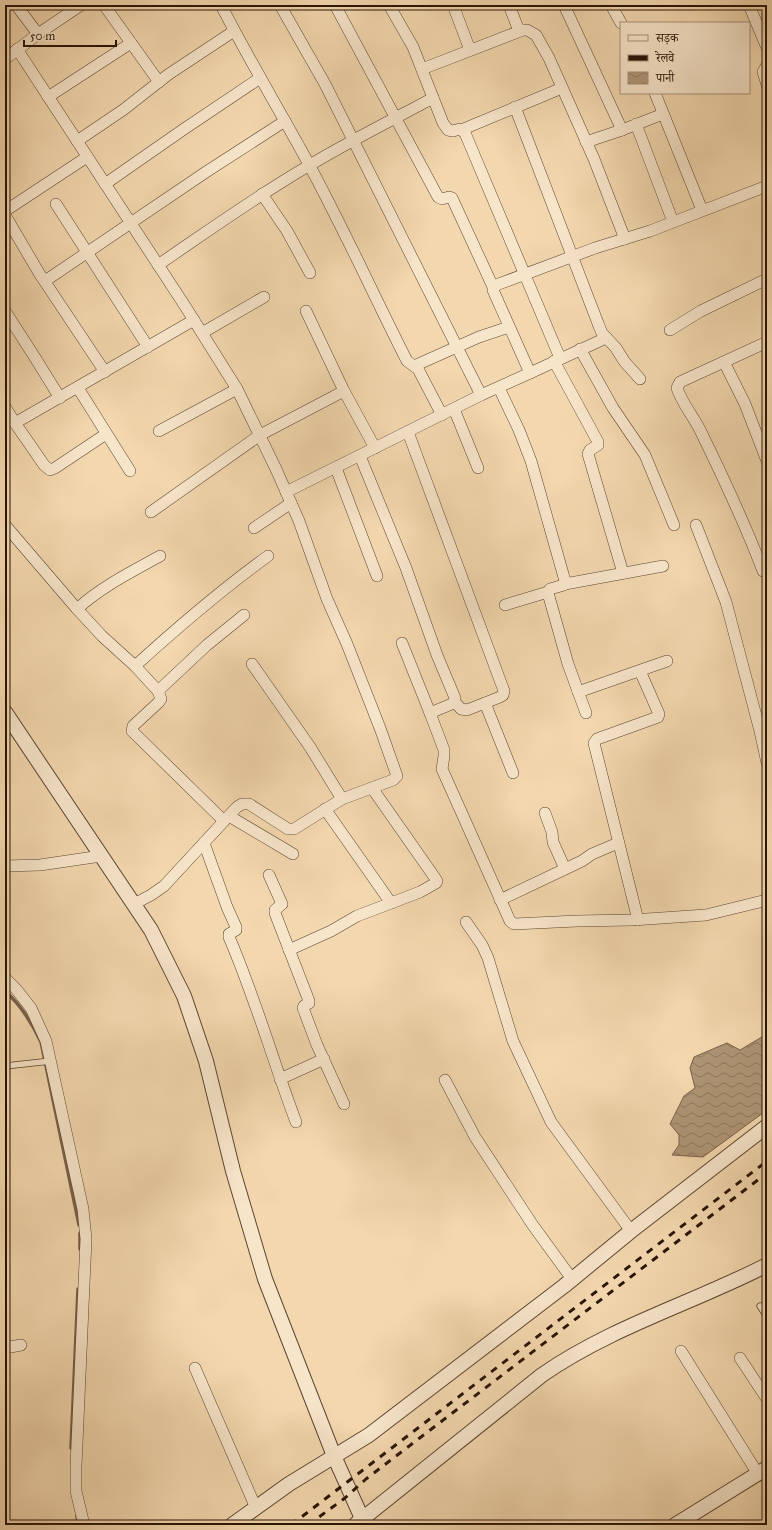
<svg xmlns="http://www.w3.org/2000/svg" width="772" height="1530" viewBox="0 0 772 1530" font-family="'IM FELL Great Primer','Noto Serif Devanagari',serif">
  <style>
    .water { fill: url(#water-waves); stroke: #796149 }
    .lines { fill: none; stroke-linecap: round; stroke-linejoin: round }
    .stream { stroke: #796149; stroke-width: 3.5 }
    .service-casing { stroke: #5c4530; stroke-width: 7 }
    .minor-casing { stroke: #5c4530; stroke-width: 12 }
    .tertiary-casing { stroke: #5c4530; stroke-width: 16 }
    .service { stroke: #f7e5ca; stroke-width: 5.5 }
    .minor { stroke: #f7e5ca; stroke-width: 11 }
    .tertiary { stroke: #f7e5ca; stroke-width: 14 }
    .rail { stroke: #291406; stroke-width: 3; stroke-dasharray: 7 7; stroke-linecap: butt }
  </style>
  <defs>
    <pattern id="water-waves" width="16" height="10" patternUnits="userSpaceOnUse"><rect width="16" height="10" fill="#ae9575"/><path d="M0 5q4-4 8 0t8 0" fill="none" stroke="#8e785e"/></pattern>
  </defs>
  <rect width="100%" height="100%" fill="#f3d7ae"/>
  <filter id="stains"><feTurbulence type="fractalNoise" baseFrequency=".005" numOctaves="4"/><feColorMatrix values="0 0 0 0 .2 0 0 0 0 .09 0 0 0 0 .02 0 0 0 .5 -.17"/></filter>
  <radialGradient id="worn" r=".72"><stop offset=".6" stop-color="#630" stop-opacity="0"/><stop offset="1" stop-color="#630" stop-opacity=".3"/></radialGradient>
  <polygon class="water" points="767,1034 767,1110 703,1157 672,1155 679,1145 679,1135 670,1124 684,1096 695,1088 690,1068 694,1057 727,1043 740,1050"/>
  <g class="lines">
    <g class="stream">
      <path d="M5,991C21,1005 32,1023 41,1042L79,1225"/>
      <polyline points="80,1233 80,1249"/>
      <polyline points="71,1448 78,1289"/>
      <polyline points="77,1516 78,1525"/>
    </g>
    <g class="service-casing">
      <g id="service">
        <polyline points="5,1066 51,1061"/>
        <polyline points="760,1306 767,1317"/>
      </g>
    </g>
    <g class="minor-casing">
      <g id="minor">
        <polyline points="16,5 38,34"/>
        <polyline points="104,5 159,82"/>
        <path d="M221,5C246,54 274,101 300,148C339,218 371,290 407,361L418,369L442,415"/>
        <polyline points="280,5 325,84 481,395"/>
        <polyline points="335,5 438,197 442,199 449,197 452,198 493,287"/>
        <polyline points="389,5 413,47 443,123 448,130 453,131 460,129 465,133 560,358"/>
        <polyline points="453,5 470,50"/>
        <polyline points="509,5 519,31"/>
        <polyline points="564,5 622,130"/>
        <polyline points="611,5 621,23"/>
        <polyline points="749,5 767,48"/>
        <polyline points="17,49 185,306 237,389 276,469 299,521 327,599 347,644 380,728 397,776 393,780 342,799 294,829 288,829 249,804 242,804 237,807 164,886 151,895 134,904"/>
        <polyline points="5,59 38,34 81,5"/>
        <polyline points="767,65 763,72 767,85"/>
        <polyline points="422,69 523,30 527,30 536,35 549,58 594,159 625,239"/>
        <polyline points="655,93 702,210"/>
        <polyline points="48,97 131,43"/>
        <polyline points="515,107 599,326 602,333 616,348 624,361 640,379"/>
        <polyline points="636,124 673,222"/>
        <polyline points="461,130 562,88"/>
        <polyline points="77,141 123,110 169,74 234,31"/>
        <polyline points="586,142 622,130 663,114"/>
        <polyline points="105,184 184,129 260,78"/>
        <polyline points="262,194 287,231 310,273"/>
        <polyline points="56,204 148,347"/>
        <polyline points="5,211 87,157"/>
        <polyline points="5,215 39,273 105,372"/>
        <path d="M158,265C208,231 258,195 310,165C350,141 392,120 433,98"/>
        <polyline points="45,281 206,172 285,121"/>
        <polyline points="5,311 34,356 60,398"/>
        <polyline points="306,311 344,391 375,448"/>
        <polyline points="670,330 701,311 767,279"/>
        <polyline points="202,333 264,297"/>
        <polyline points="580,349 613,408 645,455 674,525"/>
        <polyline points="554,361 598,442 598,445 590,450 588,454 623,573"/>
        <polyline points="724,362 745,404 767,461"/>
        <polyline points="414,366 479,337 509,327"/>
        <polyline points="530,373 606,338"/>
        <polyline points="78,388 130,471"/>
        <polyline points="499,388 519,430 531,461 565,581 564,585 550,589 548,593 568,664 586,713"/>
        <polyline points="5,407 15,423 194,320"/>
        <polyline points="454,409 478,468"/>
        <polyline points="15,423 44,465 50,470 55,468 106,434"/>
        <polyline points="159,431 237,389"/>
        <polyline points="408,432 504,691 503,695 500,697 467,710 461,709 455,702"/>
        <polyline points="360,456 406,568 437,655 455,698 454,703 430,713 444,750 444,756 442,769 510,921 514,924 577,921 632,920 706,915 767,900"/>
        <polyline points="336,468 377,576"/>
        <polyline points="286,492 481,395 530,373 493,290 496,285 595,248 650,231 767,186"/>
        <polyline points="151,512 260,435 344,391"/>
        <polyline points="5,525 77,609 102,636 135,666 158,691 161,699 159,702 133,726 132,731 224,821"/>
        <polyline points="696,525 726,602 760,731 767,763"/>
        <polyline points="254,528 291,503"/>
        <path d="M763,571C745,524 724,479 702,434C695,418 682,404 677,388L680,382L767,342"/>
        <polyline points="565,584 663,566"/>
        <polyline points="505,605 548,592"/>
        <path d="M77,609C101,587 131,572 160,556"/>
        <polyline points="402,643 430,713"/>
        <polyline points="252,664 310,747 342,799"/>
        <path d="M135,666C178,627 221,590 268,556"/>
        <polyline points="158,691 207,645 244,615"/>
        <polyline points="578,692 667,661"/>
        <polyline points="485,703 513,773"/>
        <polyline points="325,809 391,903"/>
        <polyline points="545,813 552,832 553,842 565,869"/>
        <polyline points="229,816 293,854"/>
        <path d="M204,843L227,907L236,927V930L229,934V937C255,997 273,1061 296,1122"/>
        <polyline points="5,866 40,865 101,856"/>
        <polyline points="269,875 282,904 275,910 275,913 309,1001 309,1003 304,1006 303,1008 317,1045 344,1104"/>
        <polyline points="500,900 582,861 592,854 618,843"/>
        <polyline points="638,920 594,743 597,739 658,717 659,714 640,671"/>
        <polyline points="466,922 482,945 488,958 513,1041 551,1122 631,1231"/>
        <polyline points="289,950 331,931 357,916 420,892 436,883 437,881 433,875 372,788"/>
        <polyline points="5,978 16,989 31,1008 46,1041 83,1209 86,1239 76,1466 76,1491 84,1525"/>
        <polyline points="280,1079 324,1059"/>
        <polyline points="445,1080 475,1137 532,1224 572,1279"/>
        <polyline points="5,1348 21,1345"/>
        <polyline points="681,1351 758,1474"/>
        <polyline points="740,1358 767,1399"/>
        <polyline points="195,1368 256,1508"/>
      </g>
    </g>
    <g class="tertiary-casing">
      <g id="tertiary">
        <polyline points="5,712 151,930 184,996 206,1061 233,1171 265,1279 334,1456 365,1525"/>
        <path d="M356,1524L542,1375C611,1327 693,1303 767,1265"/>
        <polyline points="232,1525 289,1484 369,1435 564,1286 631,1231 767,1126"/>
        <polyline points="675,1525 767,1468"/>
      </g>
    </g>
    <use href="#service" class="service"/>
    <use href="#minor" class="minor"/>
    <use href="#tertiary" class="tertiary"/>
    <g class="rail">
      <polyline points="291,1525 767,1161"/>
      <polyline points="308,1525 345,1498 366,1479 767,1173"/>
    </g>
  </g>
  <rect width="772" height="1530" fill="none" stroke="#f3d7ae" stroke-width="20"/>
  <rect x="6" y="6" width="760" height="1518" fill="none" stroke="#291406" stroke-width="2"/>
  <rect x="10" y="10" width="752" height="1510" fill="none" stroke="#291406"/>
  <rect x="620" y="22" width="130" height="72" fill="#f7e5ca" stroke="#a5917c"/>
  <rect x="628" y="35" width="20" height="6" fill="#f7e5ca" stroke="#a5917c"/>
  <text x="656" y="42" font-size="12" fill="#291406">सड़क</text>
  <rect x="628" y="55" width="20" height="6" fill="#291406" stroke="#a5917c"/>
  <text x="656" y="62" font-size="12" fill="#291406">रेलवे</text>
  <rect x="628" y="72" width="20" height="12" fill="url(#water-waves)" stroke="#a5917c"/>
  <text x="656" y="82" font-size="12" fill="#291406">पानी</text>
  <path d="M24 40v6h92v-6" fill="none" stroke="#291406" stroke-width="2"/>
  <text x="30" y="40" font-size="12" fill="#291406" stroke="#f7e5ca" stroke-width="3" paint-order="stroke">50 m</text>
  <rect width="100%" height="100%" filter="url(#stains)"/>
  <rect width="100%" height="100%" fill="url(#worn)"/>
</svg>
